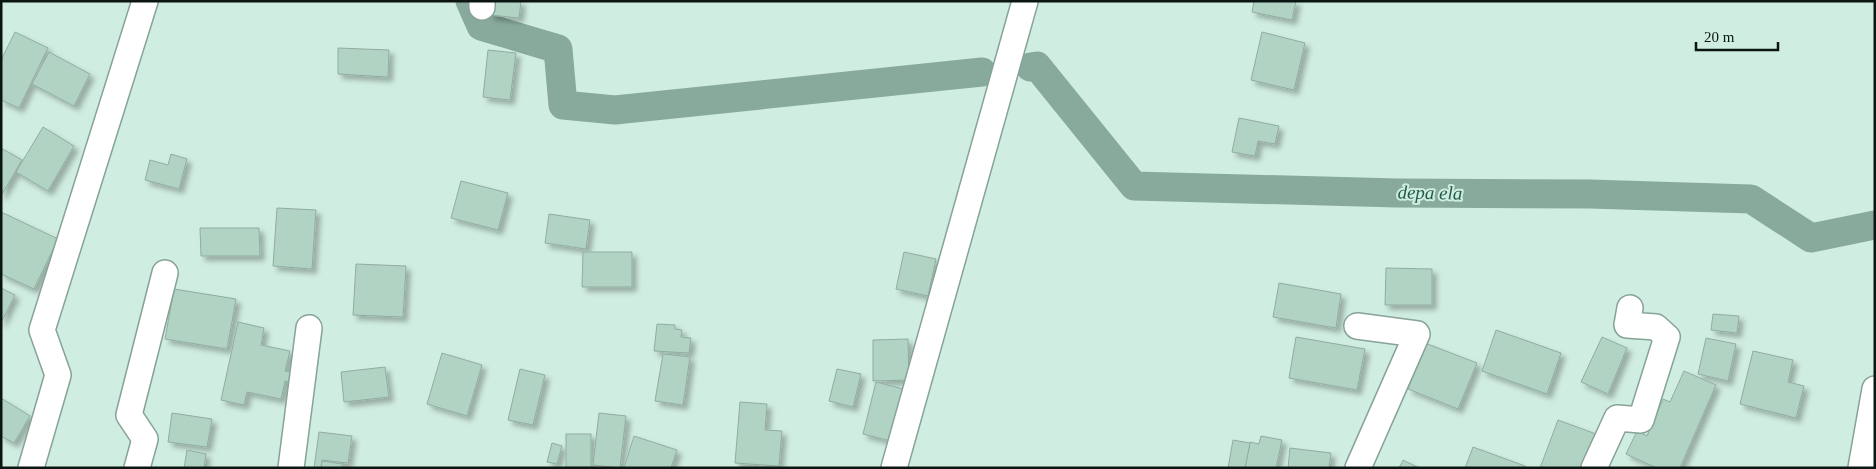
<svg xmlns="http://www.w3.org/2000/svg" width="1876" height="469" viewBox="0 0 1876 469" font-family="'Times New Roman',serif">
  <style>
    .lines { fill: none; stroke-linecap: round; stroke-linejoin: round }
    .canal { stroke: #88aa9c; stroke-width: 29 }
    .building { fill: #b0d3c4; stroke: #91aca0; filter: url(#shadow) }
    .street-casing { stroke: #87a297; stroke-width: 28 }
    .street { stroke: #fff; stroke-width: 25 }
    .labels { text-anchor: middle; stroke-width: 4; stroke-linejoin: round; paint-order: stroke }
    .water-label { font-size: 19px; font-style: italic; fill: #1f5d49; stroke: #d0ede1 }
  </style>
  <defs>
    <filter id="shadow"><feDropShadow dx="4.5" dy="4.5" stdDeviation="2.5" flood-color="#0004"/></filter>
  </defs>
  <rect width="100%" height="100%" fill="#d0ede1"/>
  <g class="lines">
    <g class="canal">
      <polyline points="470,1 481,26 558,49 563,105 615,110 982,72"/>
      <polyline points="1030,67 1037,66 1134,186 1397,193 1590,194 1751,199 1811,238 1875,225"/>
    </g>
  </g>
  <g class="building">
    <polygon points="491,1 521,1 519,18 490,15"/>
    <polygon points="1254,1 1296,1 1292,20 1252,12"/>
    <polygon points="15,32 48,48 19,108 1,100 1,60"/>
    <polygon points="1262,32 1305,43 1294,90 1251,80"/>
    <polygon points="338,48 389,50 388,77 338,74"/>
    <polygon points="488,50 516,53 510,100 483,97"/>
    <polygon points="49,52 90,74 74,106 32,84"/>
    <polygon points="1239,118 1279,126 1275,144 1258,141 1255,156 1232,152"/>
    <polygon points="43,127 74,146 48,191 16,172"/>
    <polygon points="1,148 22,160 1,196"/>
    <polygon points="171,154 187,159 179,189 145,180 150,160 168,165"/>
    <polygon points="461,181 508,193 498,230 451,218"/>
    <polygon points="277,208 316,210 312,269 273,266"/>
    <polygon points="1,212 58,239 34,289 1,274"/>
    <polygon points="549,214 590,220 586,249 545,243"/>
    <polygon points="200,228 259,228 260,256 201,256"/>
    <polygon points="583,252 632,252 632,287 582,287"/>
    <polygon points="904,252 936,259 928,296 896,289"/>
    <polygon points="356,264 406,266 403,317 353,315"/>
    <polygon points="1386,268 1432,269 1432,305 1385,305"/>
    <polygon points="1279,283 1341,294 1336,328 1273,317"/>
    <polygon points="1,288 15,295 1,323"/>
    <polygon points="174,289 236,299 227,349 165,339"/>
    <polygon points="1713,314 1739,316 1737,333 1711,330"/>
    <polygon points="238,322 264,328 261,345 290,351 285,371 295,373 293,383 285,381 281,399 247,392 244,405 221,400"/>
    <polygon points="657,324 675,325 675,329 682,330 681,337 691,338 689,353 654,351"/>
    <polygon points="1496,330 1561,353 1547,394 1482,371"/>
    <polygon points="1296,337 1365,349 1357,390 1289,378"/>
    <polygon points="1602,337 1627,348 1608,394 1581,382"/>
    <polygon points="1706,338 1736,344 1728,381 1698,374"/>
    <polygon points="908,339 909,380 873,381 873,340"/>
    <polygon points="1425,343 1477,363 1458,409 1408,389"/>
    <polygon points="1753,351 1793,360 1788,382 1804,386 1796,418 1740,404"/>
    <polygon points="442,353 482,365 467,416 427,404"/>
    <polygon points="663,354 690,357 683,405 655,401"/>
    <polygon points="385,367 389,397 344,402 341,372"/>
    <polygon points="520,369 545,375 533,425 508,420"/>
    <polygon points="837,369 861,374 853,407 829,401"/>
    <polygon points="1684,371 1716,385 1680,468 1657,468 1626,454 1637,431 1647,436 1663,399 1670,402"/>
    <polygon points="876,382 911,391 898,443 863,434"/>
    <polygon points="1,398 30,416 14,443 1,436"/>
    <polygon points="740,402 767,404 765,430 782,431 779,466 735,463"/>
    <polygon points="172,413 212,419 207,447 168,442"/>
    <polygon points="599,413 626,416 620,468 593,465"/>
    <polygon points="1558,420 1596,434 1584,468 1540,468"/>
    <polygon points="319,432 352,436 348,463 322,460 321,468 314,468"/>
    <rect x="566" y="434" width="25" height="33"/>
    <polygon points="634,436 677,450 671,468 624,468"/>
    <polygon points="1261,436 1282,440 1276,468 1245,468 1250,442 1259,444"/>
    <polygon points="1233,440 1250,443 1245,468 1228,468"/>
    <polygon points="552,443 562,446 557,464 547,462"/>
    <polygon points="1473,447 1525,466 1525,468 1465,468"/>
    <polygon points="1290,448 1331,453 1329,468 1288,468"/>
    <polygon points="187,450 206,454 204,468 184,468"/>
    <polygon points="1403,460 1419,468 1399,468"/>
    <polygon points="322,461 342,464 342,468 321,468"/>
  </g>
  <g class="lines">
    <g class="street-casing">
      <g id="street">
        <polyline points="482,7 482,1"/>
        <polyline points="1357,326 1417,334 1358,468"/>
        <polyline points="31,468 58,375 42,330 145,1"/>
        <polyline points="137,468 145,439 129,415 165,273"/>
        <polyline points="291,468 309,328"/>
        <polyline points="894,468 1025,1"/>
        <polyline points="1594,468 1617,418 1641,420 1667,337 1656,327 1627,325 1630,308"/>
        <polyline points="1861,468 1875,389"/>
      </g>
    </g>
    <use href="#street" class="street"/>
  </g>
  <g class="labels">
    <g class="water-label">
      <text transform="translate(1430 192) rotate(1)" y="7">depa ela</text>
    </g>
  </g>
  <rect width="1876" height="469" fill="none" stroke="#0b1612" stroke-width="5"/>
  <path d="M1696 42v8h82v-8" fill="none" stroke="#0b1612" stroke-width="2.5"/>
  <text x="1704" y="42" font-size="15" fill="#0b1612" stroke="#d0ede1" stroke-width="4" paint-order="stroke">20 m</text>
</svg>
